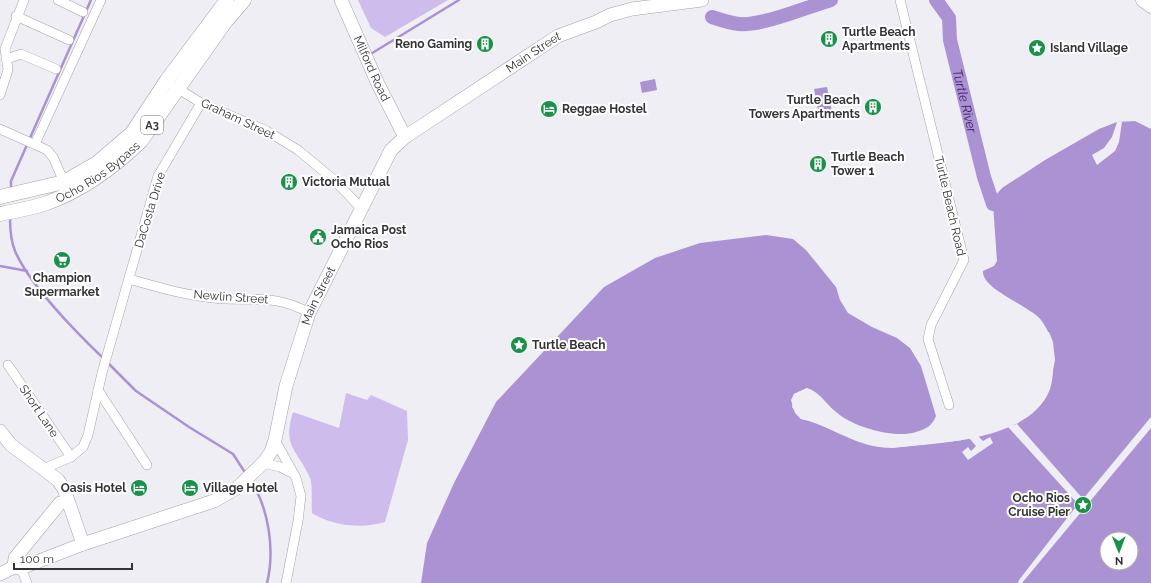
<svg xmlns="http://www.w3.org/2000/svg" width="1151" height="583" viewBox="0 0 1151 583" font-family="Raleway,sans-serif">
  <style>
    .green { fill: #cebcec }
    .water { fill: #ab92d3; fill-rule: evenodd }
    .pier { fill: #f0eef5 }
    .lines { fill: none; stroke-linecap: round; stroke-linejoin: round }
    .stream { stroke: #ab92d3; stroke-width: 2.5 }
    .river { stroke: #ab92d3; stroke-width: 14 }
    .street-casing { stroke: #a4a2a8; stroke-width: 10 }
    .secondary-casing { stroke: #a4a2a8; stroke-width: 14 }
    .primary-casing { stroke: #a4a2a8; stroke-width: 15 }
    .street { stroke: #fff; stroke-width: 9 }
    .secondary { stroke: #fff; stroke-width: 13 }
    .primary { stroke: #fff; stroke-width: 14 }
    .labels { text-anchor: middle; stroke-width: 4; stroke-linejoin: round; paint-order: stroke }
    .shield { fill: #fff; stroke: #717072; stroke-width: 1 }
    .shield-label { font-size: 11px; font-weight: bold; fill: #343336 }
    .poi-label { font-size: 12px; font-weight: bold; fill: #343336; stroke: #fff; text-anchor: start }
    .street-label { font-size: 12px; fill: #343336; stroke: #fff }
    .water-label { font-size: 13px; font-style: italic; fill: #411d69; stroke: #fff }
  </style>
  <rect width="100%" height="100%" fill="#f0eef5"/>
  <g class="green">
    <polygon points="358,0 448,0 385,37 371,28"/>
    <path d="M346,393L367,400L371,395L407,411L408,440L385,522C362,529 332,526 312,513C311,505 313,484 310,478C297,449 282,447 293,412L339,428Z"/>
  </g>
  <g class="water">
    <polygon points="655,79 657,90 642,93 640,82"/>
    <polygon points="827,87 832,112 819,115 814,89"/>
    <path d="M1135,121L1151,129V583H421L427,543L454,483L496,402L604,287L655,258L700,243L766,235L793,239L806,250L836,287L840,300L848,313L872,327L897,338L910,348L921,366L936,416C932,426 926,429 916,432C894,439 852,427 835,411C825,403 820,392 807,388L794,394L792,407L801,419C828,425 853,444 880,447C897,449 915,445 932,444C969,440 1035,431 1050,389C1052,383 1053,375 1053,369C1056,351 1052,335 1041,320C1030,306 981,289 983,271L994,266L997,261L993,204L996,195L1002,188L1045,160L1099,129L1117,122ZM1107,539H1131V563H1107Z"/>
  </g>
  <g class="pier">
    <polygon points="1117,122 1122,122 1119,142 1115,151 1097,165 1092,155 1104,148 1112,137"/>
    <polygon points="1049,332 1053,342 1055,360 1049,390 1039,406 1017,424 1083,499 1151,417 1151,428 1022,583 1018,583 1019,580 1078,504 1008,427 980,435 979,434 1017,424 1016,422 1038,404 1048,390 1050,377 1053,360 1051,342 1047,333"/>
    <polygon points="807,388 808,390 796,395 793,400 797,412 802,418 817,421 867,442 880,445 893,446 943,440 944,442 893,448 880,447 866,444 817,422 801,419 795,413 791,400 794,394"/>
    <polygon points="968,436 969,438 978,436 983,441 990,437 993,443 968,460 962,452 968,447 971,451 976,446 969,438 957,441 956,439"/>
  </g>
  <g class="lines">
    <g class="stream">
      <polyline points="369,55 459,0"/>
      <polyline points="11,191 11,181 91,0"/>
      <path d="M10,218C10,228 11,241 15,251C29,284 77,333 103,358"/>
      <polyline points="0,266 27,271"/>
      <polyline points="108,363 136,391 189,427 233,454 246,474"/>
      <path d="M251,481C269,509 275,551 267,583"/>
    </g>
    <g class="river">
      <path id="s1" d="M936,0L949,18L950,40L984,177L993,204"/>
      <path d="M712,17C721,20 729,23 739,24C763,26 807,7 831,0"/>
    </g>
    <g class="street-casing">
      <g id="street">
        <polyline points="58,0 83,12"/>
        <polyline points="900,0 964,260 931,325 928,339 949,405"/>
        <polyline points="16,16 69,40"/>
        <polyline points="7,59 21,54 56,69"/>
        <polyline points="174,86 201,103 267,131 298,150 333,179 361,208"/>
        <polyline points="0,95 8,70 5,49 24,0"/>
        <polyline points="0,129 47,150 53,157 64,182"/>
        <polyline points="35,144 101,0"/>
        <path d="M129,279C157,287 184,295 213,298C249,302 275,293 309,313"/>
        <polyline points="8,365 71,457"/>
        <polyline points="98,390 147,465"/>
        <polyline points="275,440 296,478 301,496 298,521 286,583"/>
        <polyline points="263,463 280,467 294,474"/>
        <polyline points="43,469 71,457 83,447 88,435 102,373 158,176 201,103"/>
        <polyline points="21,568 27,583"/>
      </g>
    </g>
    <g class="secondary-casing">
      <g id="secondary">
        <path id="s2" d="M341,0L378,84L405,137"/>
        <polyline points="0,431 11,445 58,480 64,489 83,544"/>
        <polyline points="14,567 15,558 60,503"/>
        <path id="s3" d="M0,574L14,567L21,568L83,544L214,501L237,488L263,463L271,452L275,440L286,386L309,313L391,150L405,137L558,36L596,22L610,15L632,9L702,0"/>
      </g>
    </g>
    <g class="primary-casing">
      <g id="primary">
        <polyline points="1143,0 1151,6"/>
        <polyline points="0,197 64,182 97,163 132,133 167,80 227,0"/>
        <path id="s4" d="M0,214C16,211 32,208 47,203C83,190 114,167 141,141L226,21L244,0"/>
      </g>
    </g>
    <use href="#street" class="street"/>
    <use href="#secondary" class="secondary"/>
    <use href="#primary" class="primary"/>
  </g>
  <defs>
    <g id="building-disc" transform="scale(0.9)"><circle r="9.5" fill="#1a904b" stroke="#fff"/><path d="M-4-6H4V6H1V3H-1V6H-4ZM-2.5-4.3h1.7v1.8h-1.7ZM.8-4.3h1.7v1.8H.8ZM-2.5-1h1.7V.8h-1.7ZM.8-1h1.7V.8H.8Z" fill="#fff"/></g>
    <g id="sight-disc" transform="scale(0.9)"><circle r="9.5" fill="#1a904b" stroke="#fff"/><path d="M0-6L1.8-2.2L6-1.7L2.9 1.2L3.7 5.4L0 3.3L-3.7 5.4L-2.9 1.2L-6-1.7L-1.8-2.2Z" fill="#fff"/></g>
    <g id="hotel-disc" transform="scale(0.9)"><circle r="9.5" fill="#1a904b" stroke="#fff"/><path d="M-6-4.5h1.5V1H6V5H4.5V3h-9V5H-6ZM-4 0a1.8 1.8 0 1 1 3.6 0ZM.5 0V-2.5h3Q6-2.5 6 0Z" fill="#fff"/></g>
    <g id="civic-disc" transform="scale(0.9)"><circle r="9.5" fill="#1a904b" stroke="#fff"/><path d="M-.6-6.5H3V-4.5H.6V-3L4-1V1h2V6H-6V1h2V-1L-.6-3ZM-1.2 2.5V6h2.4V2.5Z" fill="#fff"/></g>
    <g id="supermarket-disc" transform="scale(0.9)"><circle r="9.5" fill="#1a904b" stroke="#fff"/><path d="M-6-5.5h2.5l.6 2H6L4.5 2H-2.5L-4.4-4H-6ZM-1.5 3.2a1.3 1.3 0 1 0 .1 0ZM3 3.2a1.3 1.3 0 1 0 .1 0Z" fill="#fff"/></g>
  </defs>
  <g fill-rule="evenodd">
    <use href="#building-disc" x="829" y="39"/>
    <use href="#building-disc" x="485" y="44"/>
    <use href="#sight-disc" x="1037" y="48"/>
    <use href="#building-disc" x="873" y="107"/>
    <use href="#hotel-disc" x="549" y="109"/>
    <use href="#building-disc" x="818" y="164"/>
    <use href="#building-disc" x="289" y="182"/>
    <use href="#civic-disc" x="318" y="237"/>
    <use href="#supermarket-disc" x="62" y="260"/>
    <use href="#sight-disc" x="519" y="345"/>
    <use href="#hotel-disc" x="139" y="488"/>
    <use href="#hotel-disc" x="190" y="488"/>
    <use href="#sight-disc" x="1083" y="505"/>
  </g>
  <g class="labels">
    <rect class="shield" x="141" y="116" width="22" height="18" rx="3"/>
    <g class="shield-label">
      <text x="152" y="129">A3</text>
    </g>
    <g class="poi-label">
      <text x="842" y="36">Turtle Beach<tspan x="842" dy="14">Apartments</tspan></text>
      <text x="472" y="48" text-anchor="end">Reno Gaming</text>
      <text x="1050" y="52">Island Village</text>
      <text x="860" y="104" text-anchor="end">Turtle Beach<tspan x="860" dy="14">Towers Apartments</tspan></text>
      <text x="562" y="113">Reggae Hostel</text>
      <text x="831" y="161">Turtle Beach<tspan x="831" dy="14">Tower 1</tspan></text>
      <text x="302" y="186">Victoria Mutual</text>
      <text x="331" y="234">Jamaica Post<tspan x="331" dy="14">Ocho Rios</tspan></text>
      <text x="62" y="282" text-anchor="middle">Champion<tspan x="62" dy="14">Supermarket</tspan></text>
      <text x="532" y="349">Turtle Beach</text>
      <text x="126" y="492" text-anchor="end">Oasis Hotel</text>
      <text x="203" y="492">Village Hotel</text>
      <text x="1070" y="502" text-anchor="end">Ocho Rios<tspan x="1070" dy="14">Cruise Pier</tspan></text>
    </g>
    <g class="street-label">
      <text dy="4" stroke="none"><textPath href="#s3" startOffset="803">Main Street</textPath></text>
      <text dy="4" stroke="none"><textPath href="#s2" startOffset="75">Milford Road</textPath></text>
      <text transform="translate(238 119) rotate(25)" y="4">Graham Street</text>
      <text dy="4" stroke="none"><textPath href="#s4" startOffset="108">Ocho Rios Bypass</textPath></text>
      <text transform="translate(950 206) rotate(77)" y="4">Turtle Beach Road</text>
      <text transform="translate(150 210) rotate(-73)" y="4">DaCosta Drive</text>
      <text dy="4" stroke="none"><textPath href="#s3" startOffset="467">Main Street</textPath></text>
      <text transform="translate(231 297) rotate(4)" y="4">Newlin Street</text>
      <text transform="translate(39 411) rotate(56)" y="4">Short Lane</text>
    </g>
    <g class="water-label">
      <text dy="5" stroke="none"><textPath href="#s1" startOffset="107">Turtle River</textPath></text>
    </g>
  </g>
  <g transform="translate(1119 551) rotate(179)"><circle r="19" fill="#ffffff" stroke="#aeadaf"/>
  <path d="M0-3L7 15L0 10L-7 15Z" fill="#1a904b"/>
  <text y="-6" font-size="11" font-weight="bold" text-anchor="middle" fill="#343336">N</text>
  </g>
  <path d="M14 563v6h118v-6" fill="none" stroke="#343336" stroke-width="2"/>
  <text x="20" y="563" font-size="12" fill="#343336" stroke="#ffffff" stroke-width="3" paint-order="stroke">100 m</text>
</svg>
